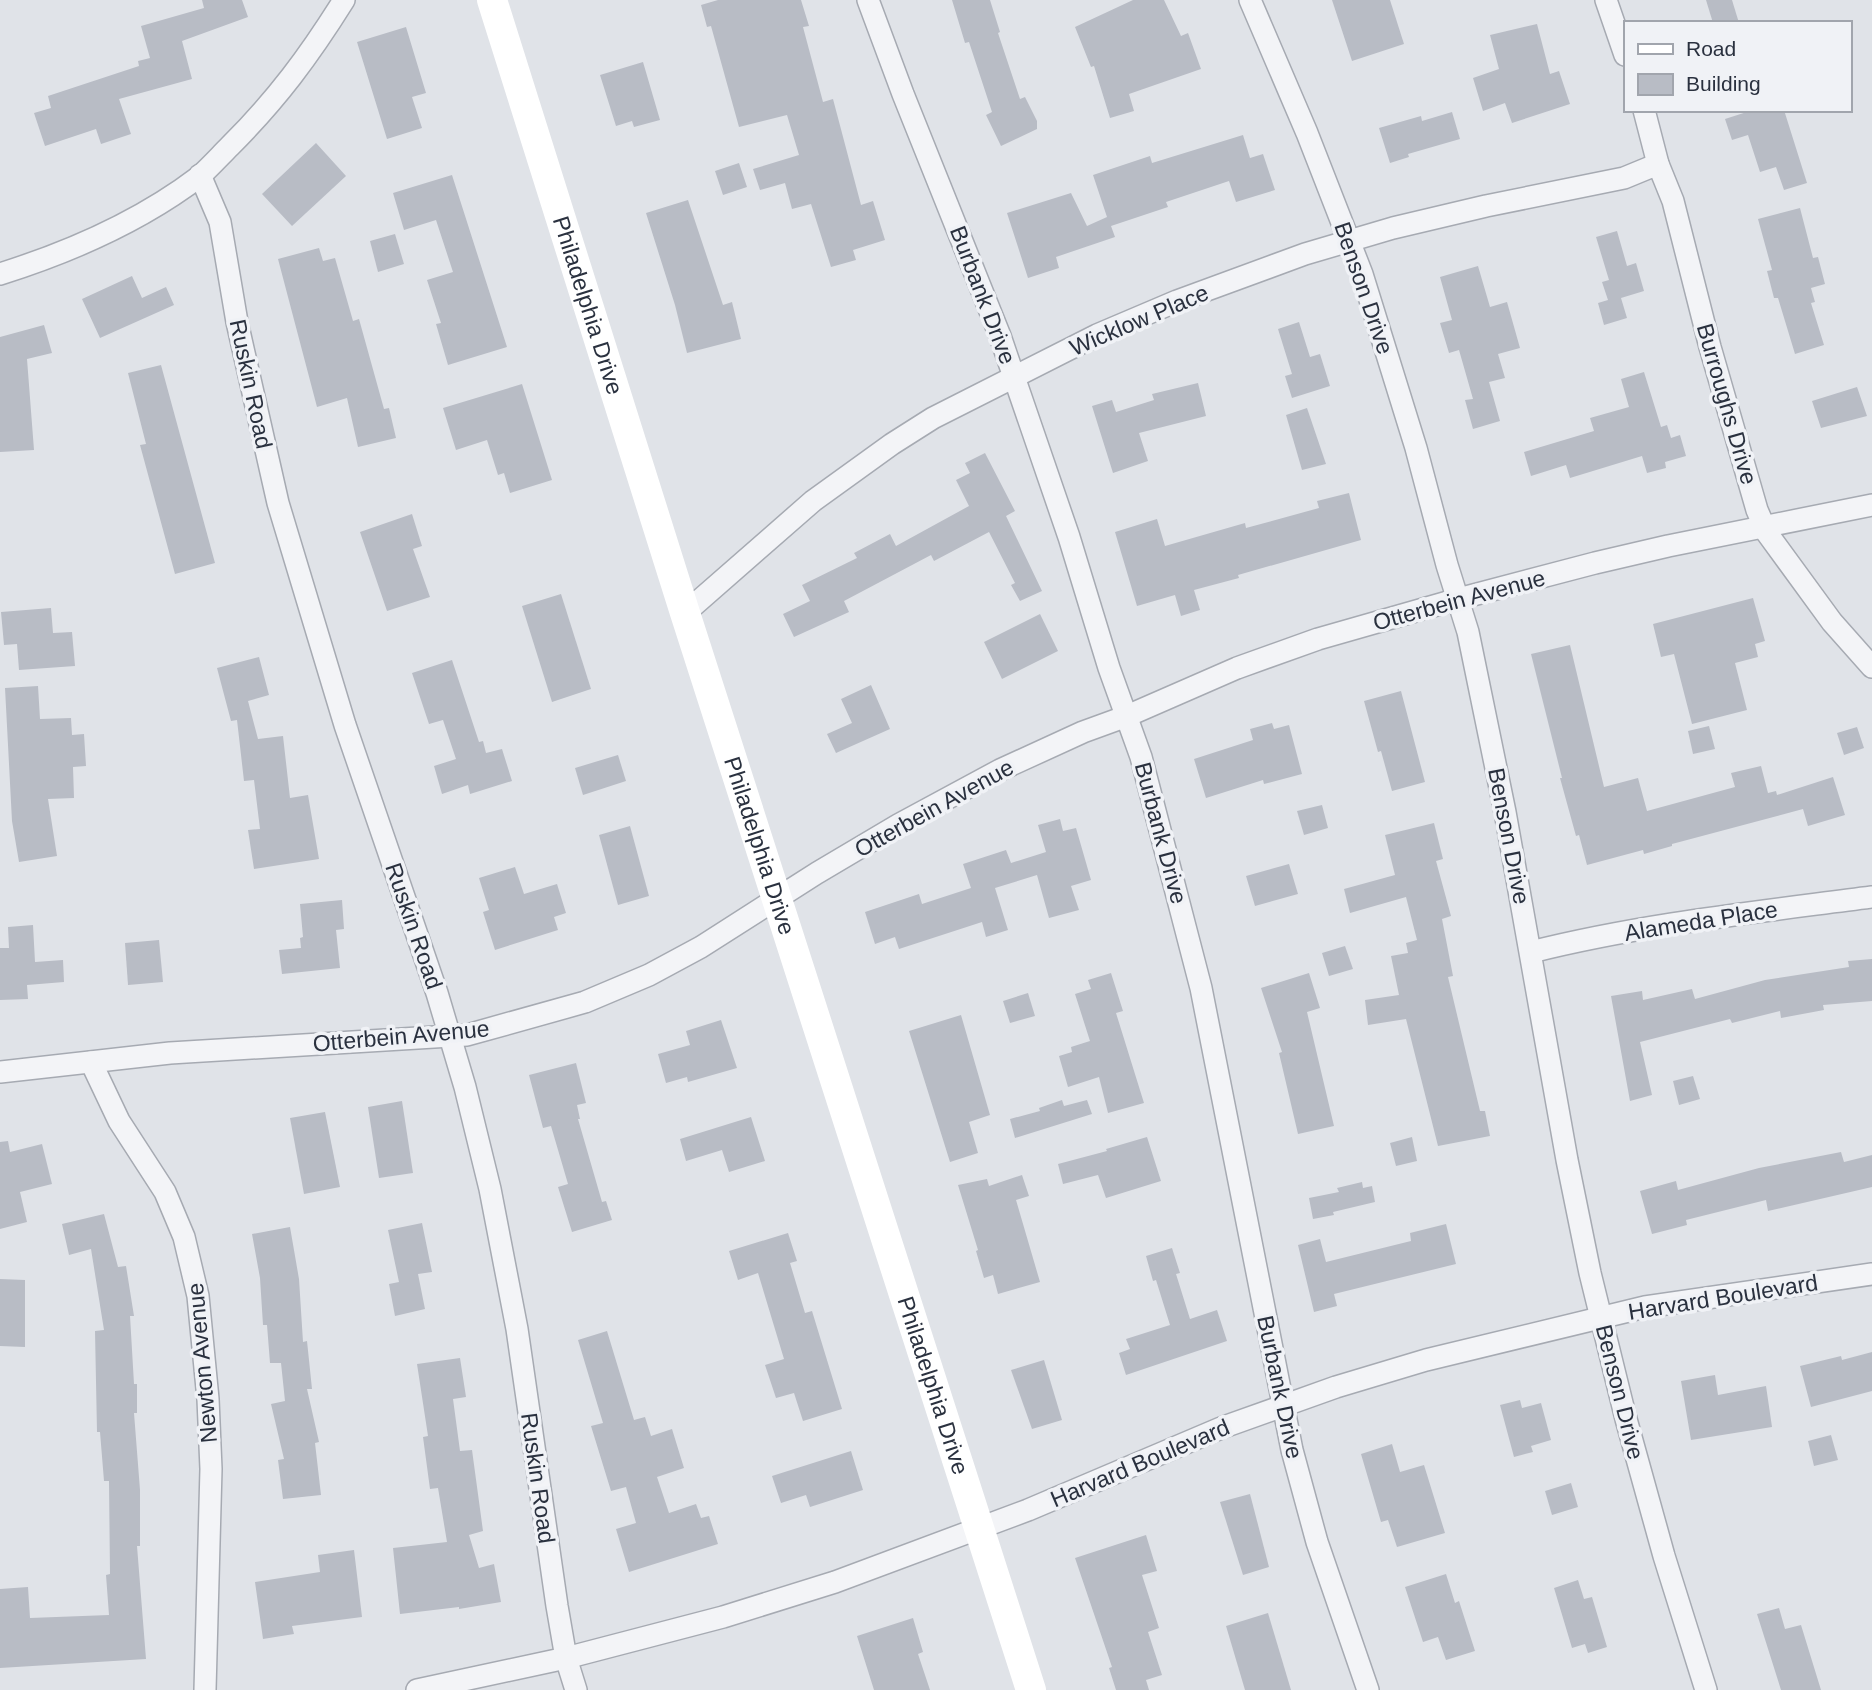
<svg xmlns="http://www.w3.org/2000/svg" width="1872" height="1690" viewBox="0 0 1872 1690" font-family="Helvetica,sans-serif">
  <style>
    .building { fill: #b8bcc5 }
    .lines { fill: none; stroke-linecap: round; stroke-linejoin: round }
    .minor-casing { stroke: #a6aab2; stroke-width: 24 }
    .minor { stroke: #f3f4f7; stroke-width: 21 }
    .secondary { stroke: #fff; stroke-width: 30 }
    .labels { text-anchor: middle; stroke-width: 7; stroke-linejoin: round; paint-order: stroke }
    .street-label { font-size: 23px; fill: #2a313f; stroke: #f0f2f6 }
  </style>
  <rect width="100%" height="100%" fill="#e0e3e8"/>
  <g class="building">
    <polygon points="202,0 242,0 248,17 182,41 192,79 119,99 131,134 101,144 96,129 45,146 34,113 51,108 48,96 139,66 138,61 150,58 141,26 204,8"/>
    <polygon points="718,0 801,0 809,26 803,27 823,102 833,99 861,205 873,201 885,240 853,250 856,260 831,267 811,204 792,209 785,183 760,190 753,169 799,155 787,115 739,127 711,26 707,27 701,5"/>
    <polygon points="952,0 990,0 1000,32 998,33 1020,99 1025,97 1037,121 1037,129 1001,146 986,115 992,112 969,42 965,43"/>
    <polygon points="1133,0 1164,0 1181,36 1188,33 1201,69 1129,94 1134,111 1110,118 1094,66 1091,67 1075,27"/>
    <polygon points="1332,0 1390,0 1404,44 1352,61"/>
    <polygon points="1706,0 1732,0 1739,23 1713,23"/>
    <polygon points="1537,24 1550,74 1559,71 1570,104 1512,123 1505,103 1483,111 1473,78 1499,69 1490,35"/>
    <polygon points="406,27 426,93 412,97 422,128 387,139 357,42"/>
    <polygon points="643,62 660,120 634,127 632,121 616,126 600,75"/>
    <polygon points="1753,110 1784,110 1807,183 1784,190 1776,167 1760,172 1748,135 1732,140 1725,119"/>
    <polygon points="1452,112 1460,139 1408,154 1409,157 1390,163 1379,128 1421,116 1422,121"/>
    <polygon points="1243,135 1250,158 1263,154 1275,190 1236,202 1229,181 1166,202 1168,207 1111,226 1115,237 1056,257 1059,268 1028,278 1007,213 1071,193 1087,226 1107,217 1093,175 1150,156 1152,163"/>
    <polygon points="316,143 346,176 292,226 262,194"/>
    <polygon points="739,163 747,187 723,195 715,171"/>
    <polygon points="452,175 507,347 448,365 436,324 441,323 427,280 453,272 436,220 404,230 393,193"/>
    <polygon points="688,200 723,305 732,302 741,339 687,353 675,305 646,213"/>
    <polygon points="1800,208 1813,258 1818,257 1825,284 1811,288 1815,302 1811,303 1824,345 1795,354 1778,298 1774,298 1767,271 1772,270 1758,219"/>
    <polygon points="1617,231 1627,266 1636,263 1644,291 1621,298 1627,318 1604,325 1598,303 1608,300 1602,282 1609,280 1596,237"/>
    <polygon points="395,234 404,264 378,272 370,241"/>
    <polygon points="319,248 323,261 335,258 353,321 359,319 384,409 389,408 396,438 358,447 347,398 317,407 278,259"/>
    <polygon points="1478,266 1490,307 1507,302 1520,348 1498,354 1505,378 1489,382 1500,421 1473,429 1465,400 1473,399 1459,350 1449,353 1440,323 1452,320 1440,277"/>
    <polygon points="132,276 142,298 166,287 174,305 100,338 82,299"/>
    <polygon points="1299,322 1310,357 1320,354 1330,386 1292,398 1285,376 1292,374 1278,329"/>
    <polygon points="44,325 52,353 27,359 34,450 0,452 0,337"/>
    <polygon points="161,365 215,563 175,574 140,445 146,444 128,373"/>
    <polygon points="1644,372 1661,427 1667,425 1671,438 1680,435 1686,456 1665,462 1666,468 1647,473 1642,456 1570,478 1566,465 1531,476 1524,452 1594,431 1590,418 1629,407 1621,379"/>
    <polygon points="1198,383 1206,416 1139,433 1148,461 1113,473 1092,406 1112,400 1116,412 1154,400 1152,394"/>
    <polygon points="522,384 552,480 510,493 504,473 498,475 487,440 456,450 443,408"/>
    <polygon points="1857,387 1867,416 1821,428 1812,401"/>
    <polygon points="1307,408 1326,464 1302,470 1286,415"/>
    <polygon points="985,453 1015,511 1006,516 1042,591 1020,601 1011,585 1015,583 989,532 934,561 931,555 844,601 849,612 794,637 783,614 810,601 802,585 857,558 854,553 890,534 896,546 969,506 956,480 970,473 965,463"/>
    <polygon points="1349,493 1361,540 1238,575 1239,578 1194,590 1200,610 1181,616 1175,595 1137,606 1115,532 1157,519 1165,546 1245,523 1246,528 1319,508 1317,501"/>
    <polygon points="412,514 422,546 413,549 430,597 387,611 360,532"/>
    <polygon points="561,594 591,689 552,702 522,606"/>
    <polygon points="1753,598 1765,641 1755,644 1758,657 1735,663 1747,710 1692,724 1674,654 1661,657 1653,624"/>
    <polygon points="51,608 53,633 72,632 75,666 19,670 17,644 4,645 1,612"/>
    <polygon points="1040,614 1058,651 1002,679 984,642"/>
    <polygon points="1570,645 1604,787 1638,778 1647,811 1735,787 1731,773 1761,766 1768,793 1776,791 1777,795 1833,777 1845,815 1808,826 1803,809 1672,844 1672,846 1644,854 1643,850 1587,865 1579,835 1576,836 1560,778 1562,778 1531,654"/>
    <polygon points="259,657 269,695 248,701 258,739 283,736 290,798 308,795 319,859 254,869 248,830 260,829 254,780 244,781 237,720 231,721 217,668"/>
    <polygon points="452,660 479,742 483,741 486,753 502,749 512,781 470,794 468,785 442,794 434,766 456,759 443,720 429,724 412,673"/>
    <polygon points="871,685 890,729 836,753 827,734 852,723 841,699"/>
    <polygon points="38,686 40,719 71,718 72,735 84,734 86,766 73,767 74,798 48,799 57,856 19,862 12,821 5,688"/>
    <polygon points="1401,691 1425,782 1392,791 1381,751 1378,752 1364,701"/>
    <polygon points="1272,723 1274,729 1289,725 1302,774 1264,784 1263,780 1206,798 1194,759 1253,740 1250,729"/>
    <polygon points="1709,726 1715,749 1693,754 1688,731"/>
    <polygon points="1857,727 1864,748 1844,755 1837,733"/>
    <polygon points="618,755 626,781 583,795 575,768"/>
    <polygon points="1322,805 1328,828 1304,835 1297,811"/>
    <polygon points="1060,819 1063,831 1076,828 1091,880 1071,886 1079,910 1049,918 1037,875 995,888 1008,930 986,937 982,922 899,949 895,937 875,944 865,912 919,894 922,904 971,888 963,864 1006,850 1011,863 1046,852 1038,825"/>
    <polygon points="1434,823 1443,859 1436,861 1451,916 1442,919 1453,976 1448,977 1480,1111 1485,1111 1490,1136 1438,1146 1406,1019 1368,1025 1365,1000 1399,995 1391,956 1408,953 1406,943 1417,940 1406,897 1350,913 1344,889 1395,875 1385,835"/>
    <polygon points="630,826 649,896 618,905 599,835"/>
    <polygon points="1289,864 1298,894 1255,906 1246,876"/>
    <polygon points="515,867 524,894 557,884 566,913 554,917 558,930 495,950 483,912 489,910 479,878"/>
    <polygon points="342,900 344,929 336,930 340,968 282,974 279,950 301,948 300,938 303,937 300,904"/>
    <polygon points="33,925 35,962 63,960 64,982 27,985 28,999 0,1000 0,948 9,948 8,927"/>
    <polygon points="159,940 163,982 128,985 125,943"/>
    <polygon points="1345,946 1353,969 1329,976 1322,953"/>
    <polygon points="1872,959 1872,1001 1823,1005 1824,1010 1781,1018 1780,1011 1732,1023 1730,1019 1640,1042 1652,1095 1630,1101 1611,996 1642,991 1643,1000 1692,989 1695,999 1765,980 1849,967 1848,961"/>
    <polygon points="1111,973 1123,1011 1116,1013 1144,1103 1108,1113 1099,1077 1068,1087 1059,1056 1072,1052 1071,1047 1090,1041 1075,994 1091,989 1088,980"/>
    <polygon points="1309,973 1320,1008 1307,1012 1334,1126 1298,1134 1279,1053 1282,1052 1261,988"/>
    <polygon points="1028,993 1035,1016 1010,1023 1003,1001"/>
    <polygon points="961,1015 990,1115 969,1122 978,1153 950,1162 909,1031"/>
    <polygon points="721,1020 737,1068 688,1082 687,1077 666,1083 658,1054 690,1045 686,1031"/>
    <polygon points="576,1063 586,1103 577,1105 580,1119 578,1119 602,1202 606,1201 612,1220 572,1232 558,1187 568,1184 551,1126 543,1128 529,1075"/>
    <polygon points="1693,1076 1700,1099 1679,1105 1673,1081"/>
    <polygon points="1062,1100 1064,1106 1087,1100 1092,1114 1015,1138 1010,1119 1040,1111 1039,1108"/>
    <polygon points="402,1101 413,1173 379,1178 368,1107"/>
    <polygon points="325,1112 340,1187 304,1194 290,1118"/>
    <polygon points="751,1117 765,1161 729,1172 722,1150 686,1161 680,1139"/>
    <polygon points="1147,1137 1161,1181 1106,1198 1098,1175 1063,1184 1058,1164 1107,1151 1106,1149"/>
    <polygon points="1412,1137 1417,1161 1396,1166 1390,1143"/>
    <polygon points="8,1141 10,1152 42,1144 52,1184 20,1192 27,1222 0,1229 0,1142"/>
    <polygon points="1841,1152 1844,1162 1872,1155 1872,1187 1768,1211 1766,1200 1686,1220 1687,1225 1652,1234 1640,1191 1676,1181 1678,1190 1759,1168"/>
    <polygon points="1022,1175 1029,1196 1016,1200 1040,1282 998,1294 993,1275 984,1278 976,1251 978,1250 958,1185 987,1179 989,1186"/>
    <polygon points="1362,1182 1363,1188 1372,1186 1375,1202 1333,1212 1334,1215 1313,1219 1309,1198 1339,1192 1337,1188"/>
    <polygon points="104,1214 118,1267 126,1266 134,1316 130,1316 134,1384 137,1384 137,1413 134,1413 140,1490 140,1546 137,1546 146,1659 0,1668 0,1589 28,1587 30,1618 109,1615 106,1575 110,1574 109,1481 104,1481 100,1432 97,1432 95,1331 104,1330 91,1249 69,1255 62,1224"/>
    <polygon points="422,1223 432,1272 418,1274 425,1309 395,1316 389,1284 399,1282 388,1230"/>
    <polygon points="1446,1224 1456,1264 1334,1294 1337,1306 1314,1312 1298,1245 1320,1239 1326,1262 1411,1241 1410,1233"/>
    <polygon points="290,1227 299,1279 303,1342 307,1341 312,1389 307,1389 319,1442 315,1443 321,1495 283,1499 278,1460 284,1459 271,1404 285,1401 281,1363 270,1363 267,1325 263,1325 260,1278 252,1234"/>
    <polygon points="788,1233 797,1261 790,1263 805,1313 812,1311 842,1409 803,1421 794,1393 776,1398 765,1365 784,1359 758,1273 738,1280 729,1251"/>
    <polygon points="1172,1248 1180,1273 1176,1274 1190,1319 1217,1310 1227,1341 1126,1375 1119,1353 1130,1349 1126,1339 1170,1325 1156,1280 1153,1281 1146,1256"/>
    <polygon points="0,1279 25,1280 25,1347 0,1346"/>
    <polygon points="607,1331 634,1420 645,1417 651,1436 672,1429 684,1468 657,1477 669,1513 696,1504 701,1518 709,1516 718,1544 629,1572 616,1529 636,1523 626,1487 611,1491 591,1426 603,1423 578,1340"/>
    <polygon points="1872,1352 1872,1391 1811,1407 1800,1366 1841,1356 1842,1360"/>
    <polygon points="460,1358 466,1397 453,1399 460,1451 472,1450 483,1531 469,1535 479,1568 494,1564 501,1602 459,1609 459,1607 400,1614 393,1548 447,1542 438,1488 430,1489 423,1437 428,1436 417,1364"/>
    <polygon points="1044,1360 1062,1420 1032,1429 1011,1370"/>
    <polygon points="1715,1375 1718,1395 1766,1386 1772,1427 1691,1440 1681,1381"/>
    <polygon points="1520,1400 1522,1408 1541,1403 1551,1440 1531,1446 1533,1452 1514,1457 1500,1405"/>
    <polygon points="1831,1435 1838,1460 1814,1466 1808,1441"/>
    <polygon points="1392,1444 1400,1472 1424,1465 1445,1533 1397,1547 1388,1520 1381,1522 1361,1454"/>
    <polygon points="851,1451 863,1490 810,1507 806,1495 781,1503 772,1476"/>
    <polygon points="1571,1483 1578,1507 1552,1515 1545,1491"/>
    <polygon points="1250,1494 1269,1567 1243,1575 1220,1502"/>
    <polygon points="1146,1535 1157,1571 1142,1575 1159,1628 1148,1632 1162,1675 1146,1680 1149,1690 1116,1690 1109,1668 1112,1667 1075,1558"/>
    <polygon points="354,1550 362,1617 292,1626 294,1634 263,1639 255,1582 320,1572 318,1555"/>
    <polygon points="1446,1574 1455,1603 1459,1601 1475,1651 1446,1660 1438,1637 1423,1642 1405,1587"/>
    <polygon points="1578,1580 1584,1599 1592,1597 1607,1647 1588,1653 1585,1644 1572,1648 1554,1588"/>
    <polygon points="1779,1608 1785,1629 1801,1625 1821,1690 1781,1690 1757,1614"/>
    <polygon points="1268,1613 1291,1690 1245,1690 1226,1626"/>
    <polygon points="913,1618 923,1652 918,1654 930,1690 874,1690 857,1636"/>
  </g>
  <g class="lines">
    <g class="minor-casing">
      <g id="minor">
        <polyline points="868,0 903,94 1000,336 1069,537 1109,668 1141,757 1201,988 1292,1450 1317,1542 1368,1690"/>
        <polyline points="1250,0 1307,133 1362,274 1416,448 1447,565 1468,632 1505,812 1567,1160 1590,1273 1626,1419 1664,1556 1706,1690"/>
        <polyline points="1606,0 1625,55"/>
        <polyline points="1644,110 1658,164 1673,201 1710,347 1757,510 1767,533 1832,622 1872,667"/>
        <polyline points="200,175 220,222 237,322 278,503 345,725 437,993 465,1087 490,1189 517,1329 557,1606 566,1658 576,1690"/>
        <path d="M0,274C70,252 141,221 200,176C210,167 220,156 230,146C277,99 309,56 344,0"/>
        <polyline points="685,613 813,501 892,444 933,418 1097,335 1177,301 1305,254 1393,228 1486,206 1624,178 1658,164"/>
        <path d="M1531,952C1642,924 1758,912 1872,897"/>
        <polyline points="91,1062 119,1121 165,1192 184,1237 198,1296 208,1399 211,1469 205,1690"/>
        <polyline points="0,1072 170,1053 467,1035 585,1002 649,975 701,947 817,873 898,825 1000,770 1083,732 1127,716 1237,668 1318,639 1458,599 1595,563 1668,546 1872,505"/>
        <polyline points="417,1690 566,1658 723,1617 835,1582 1028,1510 1221,1428 1336,1387 1426,1360 1645,1307 1872,1274"/>
      </g>
    </g>
    <use href="#minor" class="minor"/>
    <path class="secondary" id="s1" d="M492,0L685,613L1031,1690"/>
  </g>
  <g class="labels">
    <g class="street-label">
      <text transform="translate(1364 288) rotate(71)" y="8">Benson Drive</text>
      <text transform="translate(983 295) rotate(69)" y="8">Burbank Drive</text>
      <text dy="8" stroke="none"><textPath href="#s1" startOffset="320">Philadelphia Drive</textPath></text>
      <text transform="translate(1139 320) rotate(-23)" y="8">Wicklow Place</text>
      <text transform="translate(251 384) rotate(78)" y="8">Ruskin Road</text>
      <text transform="translate(1727 404) rotate(74)" y="8">Burroughs Drive</text>
      <text transform="translate(1459 600) rotate(-15)" y="8">Otterbein Avenue</text>
      <text transform="translate(934 808) rotate(-29)" y="8">Otterbein Avenue</text>
      <text transform="translate(1161 833) rotate(75)" y="8">Burbank Drive</text>
      <text transform="translate(1509 836) rotate(79)" y="8">Benson Drive</text>
      <text dy="8" stroke="none"><textPath href="#s1" startOffset="887">Philadelphia Drive</textPath></text>
      <text transform="translate(1701 921) rotate(-9)" y="8">Alameda Place</text>
      <text transform="translate(414 926) rotate(71)" y="8">Ruskin Road</text>
      <text transform="translate(401 1036) rotate(-5)" y="8">Otterbein Avenue</text>
      <text transform="translate(1723 1297) rotate(-9)" y="8">Harvard Boulevard</text>
      <text transform="translate(202 1363) rotate(-95)" y="8">Newton Avenue</text>
      <text dy="8" stroke="none"><textPath href="#s1" startOffset="1454">Philadelphia Drive</textPath></text>
      <text transform="translate(1280 1387) rotate(78)" y="8">Burbank Drive</text>
      <text transform="translate(1620 1392) rotate(76)" y="8">Benson Drive</text>
      <text transform="translate(1140 1463) rotate(-23)" y="8">Harvard Boulevard</text>
      <text transform="translate(538 1478) rotate(82)" y="8">Ruskin Road</text>
    </g>
  </g>
  <rect x="1624" y="21" width="228" height="91" fill="#f0f2f6" stroke="#a1a5ad" stroke-width="2"/>
  <rect x="1638" y="44" width="35" height="10" fill="#ffffff" stroke="#a1a5ad" stroke-width="2"/>
  <text x="1686" y="56" font-size="21" fill="#2a313f">Road</text>
  <rect x="1638" y="74" width="35" height="21" fill="#b8bcc5" stroke="#a1a5ad" stroke-width="2"/>
  <text x="1686" y="91" font-size="21" fill="#2a313f">Building</text>
</svg>
